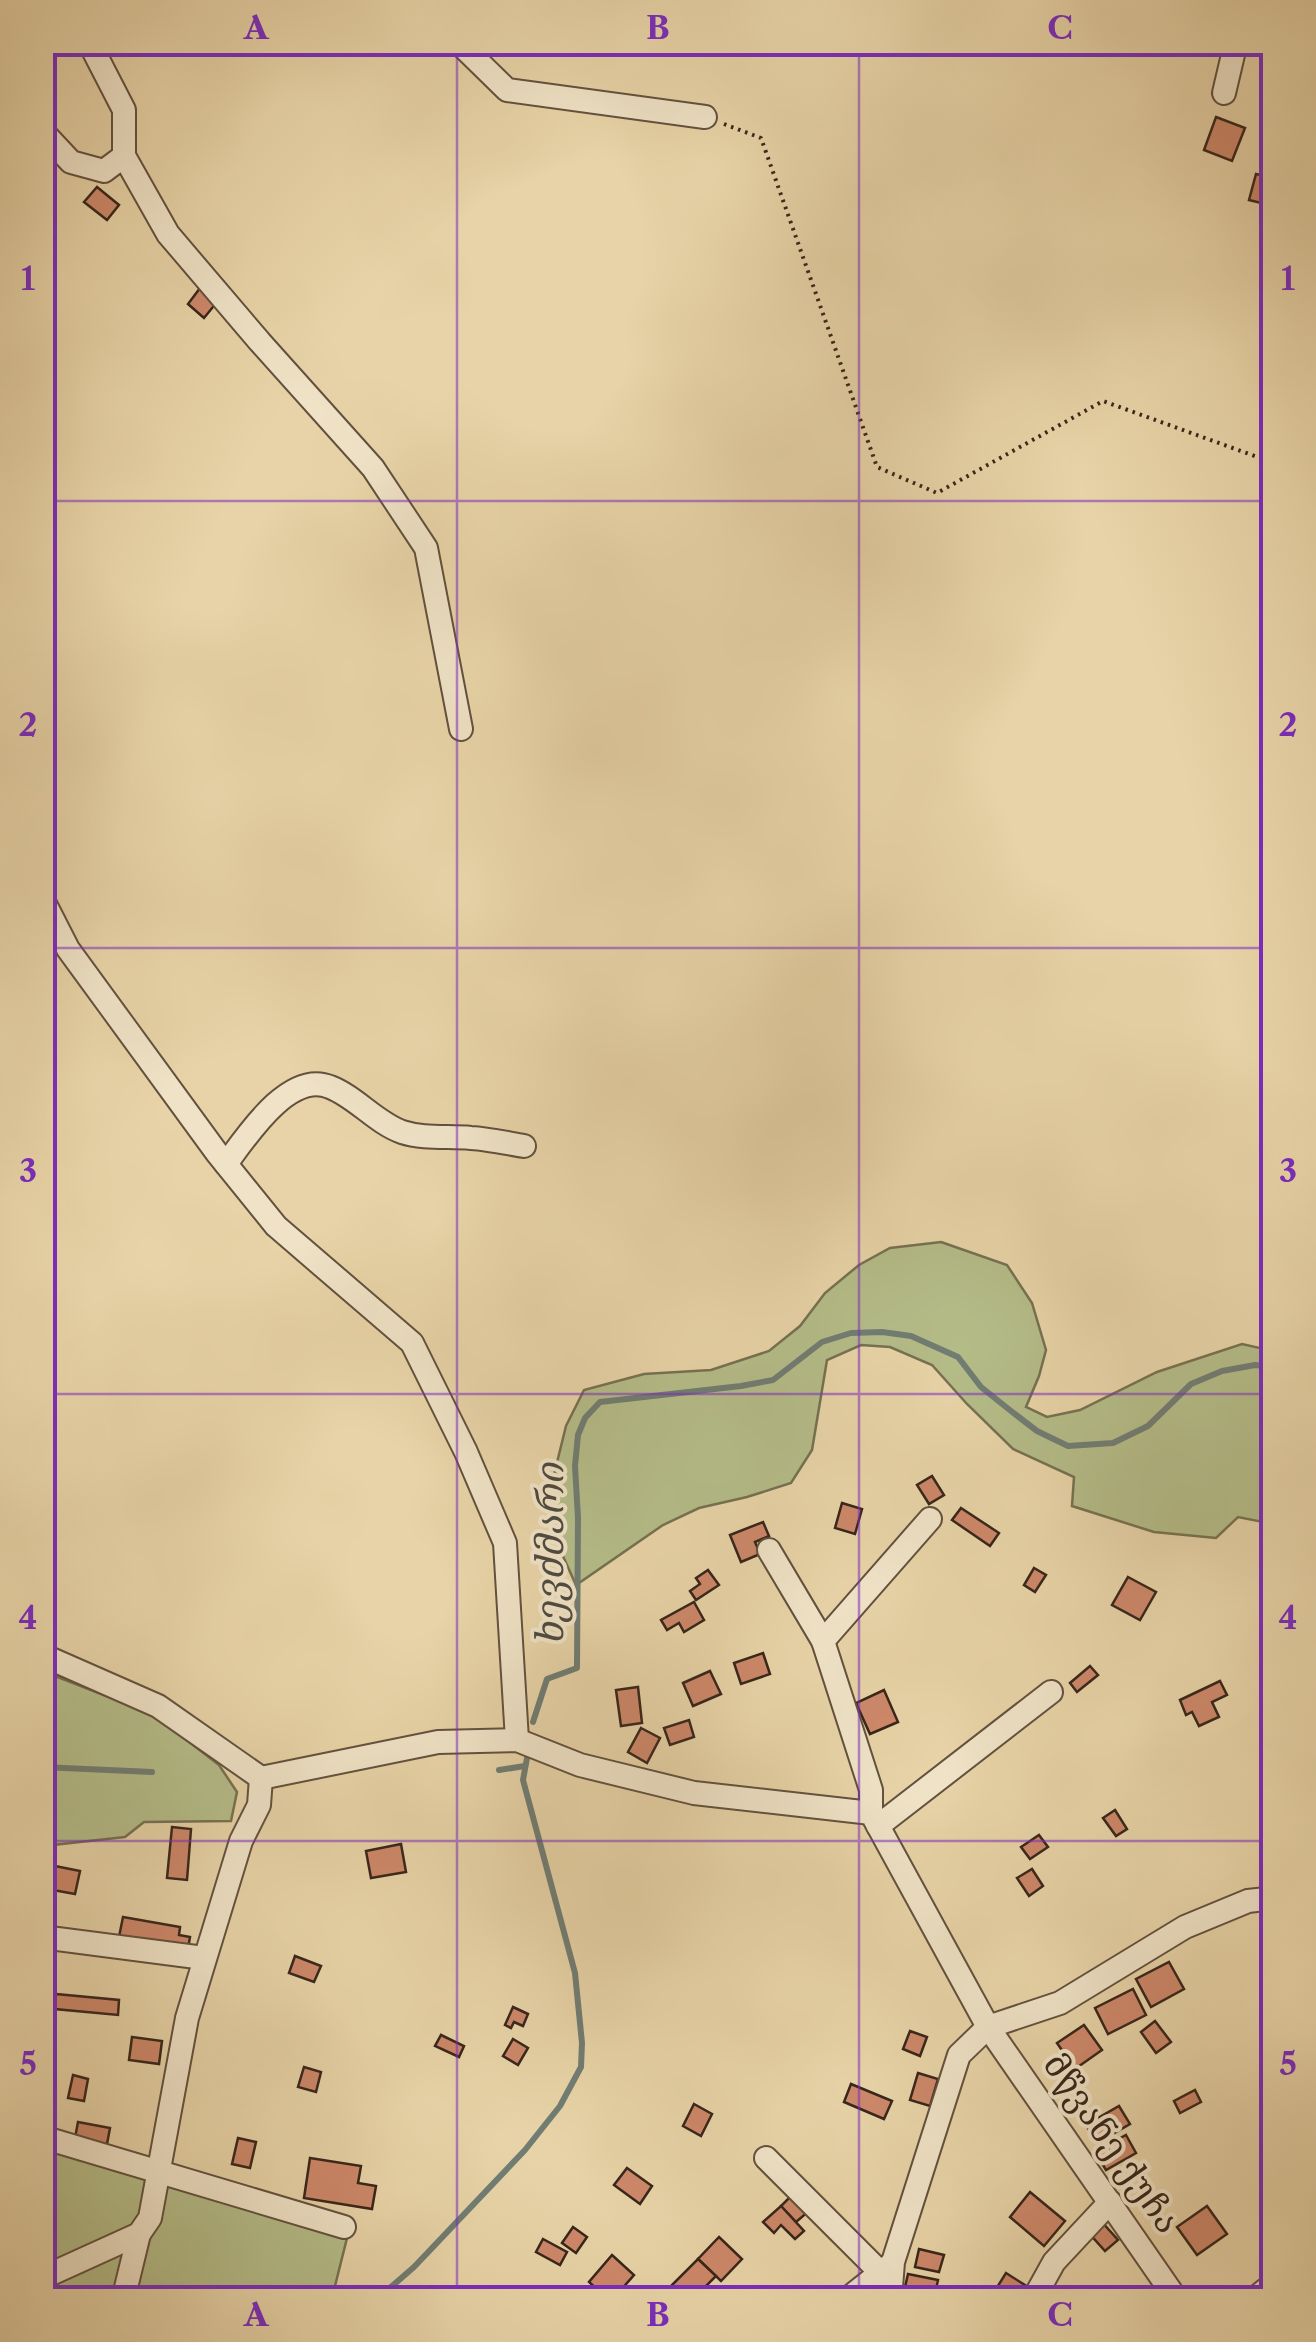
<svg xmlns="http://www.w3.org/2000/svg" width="1316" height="2342" viewBox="0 0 1316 2342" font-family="'Libre Caslon Text','Noto Serif Georgian',serif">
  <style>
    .green { fill: #b4bc88; stroke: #767152; stroke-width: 2.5 }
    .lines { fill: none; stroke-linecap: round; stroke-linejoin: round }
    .stream { stroke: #717d73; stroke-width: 6 }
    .building { fill: #cd886a; stroke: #37261b; stroke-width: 2.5 }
    .minor-casing { stroke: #63513e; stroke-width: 26 }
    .path { stroke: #37261b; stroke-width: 4; stroke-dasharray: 2.5 5; stroke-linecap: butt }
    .minor { stroke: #efe2c6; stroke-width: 22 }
    .grid { fill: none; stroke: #7b2cbf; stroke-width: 2.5; stroke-opacity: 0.55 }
    .labels { text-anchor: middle; stroke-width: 8; stroke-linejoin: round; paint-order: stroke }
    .street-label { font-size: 35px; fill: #37261b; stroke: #efe2c6 }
    .water-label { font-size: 38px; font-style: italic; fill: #4f4a40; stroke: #efe2c6 }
    .neatline { fill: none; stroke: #7b2cbf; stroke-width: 4 }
    .grid-label { font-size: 32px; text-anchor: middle; font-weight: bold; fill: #7b2cbf }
  </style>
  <rect width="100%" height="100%" fill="#e7d3a7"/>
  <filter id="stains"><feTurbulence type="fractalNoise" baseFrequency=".002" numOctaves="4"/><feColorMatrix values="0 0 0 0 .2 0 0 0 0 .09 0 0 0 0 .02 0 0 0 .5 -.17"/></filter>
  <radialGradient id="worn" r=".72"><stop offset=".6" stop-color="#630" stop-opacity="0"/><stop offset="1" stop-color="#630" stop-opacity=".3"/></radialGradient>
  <g class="green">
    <polygon points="941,1242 1007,1265 1032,1303 1046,1350 1039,1376 1026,1407 1047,1417 1080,1410 1157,1372 1242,1344 1273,1351 1273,1524 1238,1517 1216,1538 1154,1532 1072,1506 1074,1477 1013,1449 967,1404 932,1365 890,1347 861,1345 827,1360 812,1450 791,1483 747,1497 699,1508 663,1525 576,1585 557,1543 549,1495 566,1426 584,1390 644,1374 711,1370 769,1351 800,1326 825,1293 859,1265 890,1248"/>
    <polygon points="42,1671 153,1714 219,1765 237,1792 231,1821 144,1822 125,1837 43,1846"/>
    <polygon points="42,2145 348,2234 335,2286 309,2300 43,2299"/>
  </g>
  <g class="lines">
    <g class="stream">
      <polyline points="533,1722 547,1679 577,1668 578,1518 575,1466 578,1435 585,1418 600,1402 741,1386 773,1380 822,1342 851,1333 882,1332 911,1336 958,1357 981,1387 1011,1411 1037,1431 1068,1446 1113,1443 1148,1426 1191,1384 1222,1371 1255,1365 1274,1367"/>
      <polyline points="42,1767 152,1772"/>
      <polyline points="499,1770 525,1766"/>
      <polyline points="376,2300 414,2267 525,2150 560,2106 581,2067 582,2043 575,1973 523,1780 527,1758"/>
    </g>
  </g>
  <g class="building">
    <polygon points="1216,117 1245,128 1232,161 1204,150"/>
    <polygon points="1256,174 1274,178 1274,206 1249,200"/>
    <polygon points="97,187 119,205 107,220 84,202"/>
    <polygon points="200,288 217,302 204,318 188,304"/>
    <polygon points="932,1476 944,1495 929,1504 917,1485"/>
    <polygon points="842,1503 862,1509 855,1534 835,1528"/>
    <polygon points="961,1508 999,1533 990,1546 952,1520"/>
    <polygon points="763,1522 769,1536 755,1542 760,1554 741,1562 730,1535"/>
    <polygon points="1034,1568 1046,1575 1035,1592 1024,1585"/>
    <polygon points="708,1570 719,1585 696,1600 690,1591 700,1584 696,1578"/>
    <polygon points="1128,1577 1156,1592 1140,1620 1112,1605"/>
    <polygon points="694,1602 704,1620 684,1632 679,1623 667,1630 661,1620"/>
    <polygon points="763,1653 770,1674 741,1684 734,1663"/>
    <polygon points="1090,1666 1098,1675 1077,1692 1070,1683"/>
    <polygon points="710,1671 721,1694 693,1706 683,1683"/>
    <polygon points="1220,1681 1227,1695 1212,1702 1219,1717 1199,1726 1192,1712 1186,1715 1180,1700"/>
    <polygon points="638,1687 642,1723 621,1726 616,1690"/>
    <polygon points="884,1690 898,1722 870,1734 856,1703"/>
    <polygon points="689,1720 694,1737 670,1745 664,1728"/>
    <polygon points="641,1728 660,1738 647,1763 628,1752"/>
    <polygon points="1115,1810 1127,1829 1116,1836 1103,1818"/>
    <polygon points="172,1827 191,1829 187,1880 167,1878"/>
    <polygon points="1039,1835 1048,1847 1030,1859 1021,1847"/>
    <polygon points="401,1844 406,1872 371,1878 366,1851"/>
    <polygon points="45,1864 80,1871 75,1894 42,1888"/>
    <polygon points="1032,1869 1043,1886 1029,1896 1017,1878"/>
    <polygon points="123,1917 180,1927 179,1935 190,1937 187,1954 118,1942"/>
    <polygon points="295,1956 321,1966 314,1982 289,1973"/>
    <polygon points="1169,1962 1184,1989 1151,2007 1136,1979"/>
    <polygon points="1133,1989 1146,2015 1108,2034 1095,2008"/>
    <polygon points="56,1994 119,2000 118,2015 55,2009"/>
    <polygon points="513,2007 528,2014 523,2026 514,2022 511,2028 505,2025"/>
    <polygon points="1155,2021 1171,2042 1156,2053 1141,2032"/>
    <polygon points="1084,2025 1102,2050 1075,2069 1057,2043"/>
    <polygon points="910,2031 927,2037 920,2056 903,2049"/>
    <polygon points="441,2035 464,2046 459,2057 435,2046"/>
    <polygon points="132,2037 162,2041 159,2064 129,2060"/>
    <polygon points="513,2039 528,2048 518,2065 503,2056"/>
    <polygon points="304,2067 321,2072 316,2092 298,2087"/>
    <polygon points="918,2073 938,2079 930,2106 910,2100"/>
    <polygon points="73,2075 88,2079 84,2101 68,2098"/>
    <polygon points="851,2084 892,2101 884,2119 844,2102"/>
    <polygon points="1195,2090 1201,2102 1180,2113 1174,2101"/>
    <polygon points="694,2104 712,2114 701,2136 683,2126"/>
    <polygon points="1119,2106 1130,2124 1097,2143 1086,2125"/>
    <polygon points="78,2122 110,2128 107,2144 75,2138"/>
    <polygon points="1126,2135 1136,2153 1106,2170 1095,2152"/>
    <polygon points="238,2138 256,2142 250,2168 232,2164"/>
    <polygon points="310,2158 361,2166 358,2183 376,2186 372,2209 304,2198"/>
    <polygon points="627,2168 652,2186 640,2204 614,2185"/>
    <polygon points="1030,2192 1065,2221 1044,2246 1010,2217"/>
    <polygon points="793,2194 809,2211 796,2222 781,2206"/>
    <polygon points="781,2206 804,2231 795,2239 781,2225 774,2233 763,2222"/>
    <polygon points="1207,2206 1227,2234 1197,2255 1177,2227"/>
    <polygon points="1101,2221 1118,2240 1105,2251 1088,2232"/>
    <polygon points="573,2227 587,2237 576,2253 562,2243"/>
    <polygon points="719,2237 742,2259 721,2281 698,2259"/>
    <polygon points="543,2239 567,2252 560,2265 536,2252"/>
    <polygon points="919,2249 944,2255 939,2272 915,2267"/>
    <polygon points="612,2255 634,2275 612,2300 609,2300 589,2282"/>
    <polygon points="698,2259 716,2276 692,2300 686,2300 671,2286"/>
    <polygon points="1006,2273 1028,2287 1020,2300 1013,2300 996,2289"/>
    <polygon points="908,2274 938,2280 935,2294 905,2287"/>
  </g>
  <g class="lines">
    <g class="minor-casing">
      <g id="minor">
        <polyline points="458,42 507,90 705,117"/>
        <polyline points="1224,93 1236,42"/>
        <polyline points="42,131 71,162 104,171 124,156 124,110 89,42"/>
        <polyline points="124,156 168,234 260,342 373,468 426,548 461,729"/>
        <polyline points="42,898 68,949 217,1153 276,1226 412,1343 466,1452 505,1543 517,1740"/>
        <path d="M226,1164C246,1137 289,1070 330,1087C356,1097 375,1122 402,1132C424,1139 447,1136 471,1138C488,1139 506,1143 524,1146"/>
        <polyline points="769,1550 823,1641 871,1790 871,1813"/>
        <polyline points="823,1641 930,1519"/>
        <polyline points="42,1655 158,1706 261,1778 438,1742 517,1740 580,1765 694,1793 871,1813 988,2027 1177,2300"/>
        <polyline points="878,1826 1051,1692"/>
        <polyline points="42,1937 204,1958"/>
        <polyline points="42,2137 344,2227"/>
        <polyline points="766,2158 880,2272"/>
        <polyline points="42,2278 139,2234 150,2218 187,2018 241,1841 259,1805 261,1778"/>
        <polyline points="123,2300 139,2234"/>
        <polyline points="846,2300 890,2265"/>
        <polyline points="890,2300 893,2262 959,2055 988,2027 1060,2003 1185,1927 1248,1901 1274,1898"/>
        <polyline points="1033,2300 1054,2262 1110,2202"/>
        <polyline points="1253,2300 1274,2283"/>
      </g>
    </g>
    <polyline class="path" points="724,124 761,138 877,467 937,493 1103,401 1274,463"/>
    <use href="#minor" class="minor"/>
  </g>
  <path class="grid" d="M457,42V2300M859,42V2300M42,501H1274M42,948H1274M42,1394H1274M42,1841H1274"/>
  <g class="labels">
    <g class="street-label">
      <text transform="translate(1112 2143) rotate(55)" y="12">მწვანე ქუჩა</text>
    </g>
    <g class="water-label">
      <text transform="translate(550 1555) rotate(-90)" y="13">ხევძმარი</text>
    </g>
  </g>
  <rect width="1316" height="2342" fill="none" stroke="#e7d3a7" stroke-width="110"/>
  <rect x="55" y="55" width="1206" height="2232" class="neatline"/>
  <g class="grid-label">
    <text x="256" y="39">A</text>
    <text x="658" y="39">B</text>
    <text x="1060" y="39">C</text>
    <text x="28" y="290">1</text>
    <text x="1288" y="290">1</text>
    <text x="28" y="736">2</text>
    <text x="1288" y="736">2</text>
    <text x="28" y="1182">3</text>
    <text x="1288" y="1182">3</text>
    <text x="28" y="1629">4</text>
    <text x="1288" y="1629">4</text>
    <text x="28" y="2075">5</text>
    <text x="1288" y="2075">5</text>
    <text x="256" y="2326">A</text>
    <text x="658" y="2326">B</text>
    <text x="1060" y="2326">C</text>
  </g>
  <rect width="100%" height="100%" filter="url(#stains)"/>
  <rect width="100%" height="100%" fill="url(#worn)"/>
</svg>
